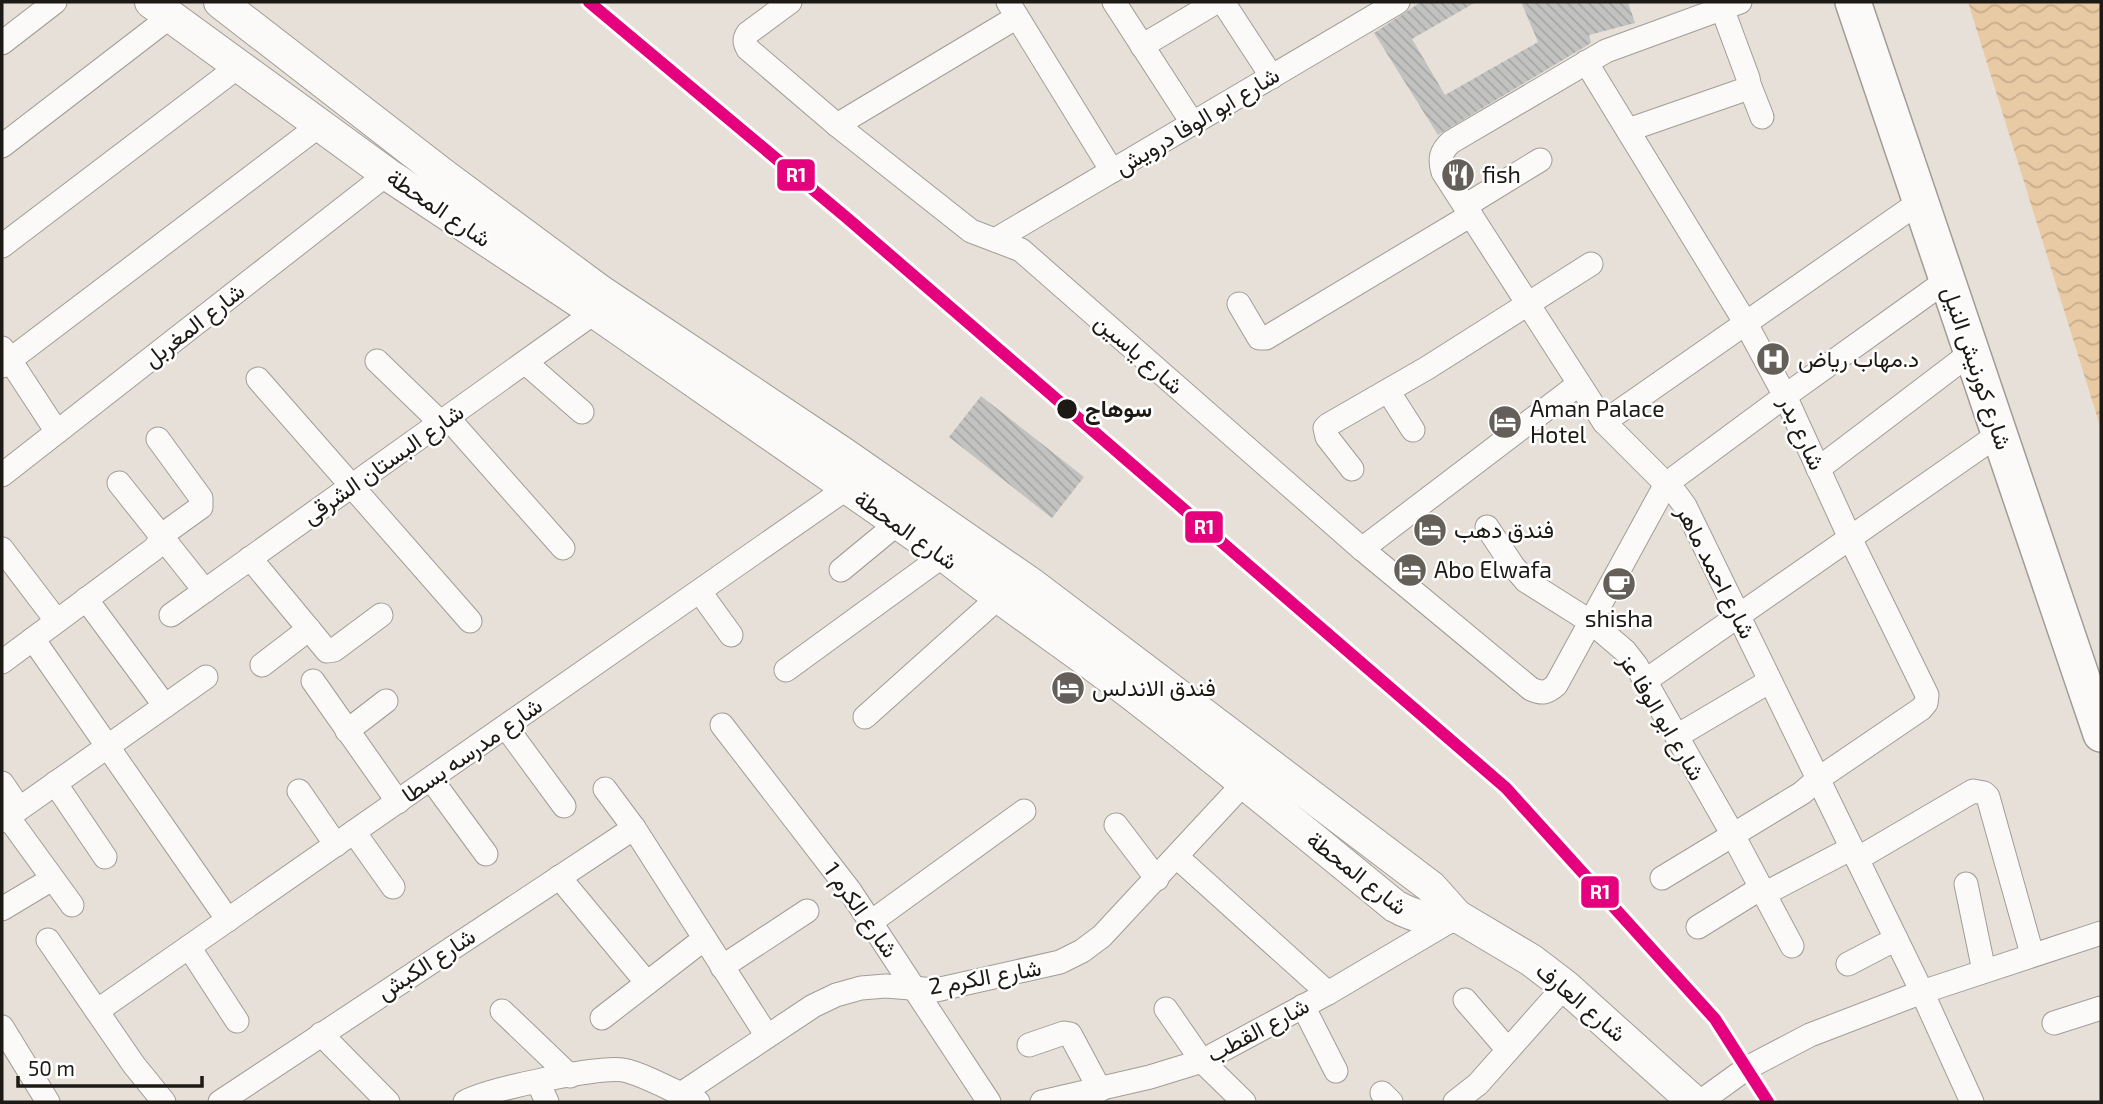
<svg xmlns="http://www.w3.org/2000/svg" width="2103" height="1104" viewBox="0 0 2103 1104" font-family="'Exo 2',Vazirmatn,sans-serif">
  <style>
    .water { fill: url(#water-waves) }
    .building { fill: url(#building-back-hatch) }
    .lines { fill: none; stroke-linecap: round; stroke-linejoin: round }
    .street-casing { stroke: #a29c96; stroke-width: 25 }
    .secondary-casing { stroke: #a29c96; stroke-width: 34 }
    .primary-casing { stroke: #a29c96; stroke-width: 38 }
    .street { stroke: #fbfaf9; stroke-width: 23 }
    .secondary { stroke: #fbfaf9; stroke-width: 32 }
    .primary { stroke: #fbfaf9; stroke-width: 35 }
    .rail-1-casing { stroke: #fff; stroke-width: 18 }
    .rail-1 { stroke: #e5007d; stroke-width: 12 }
    .stop-dot { fill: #1d1914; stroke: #fff; stroke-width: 2.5 }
    .labels { text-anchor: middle; stroke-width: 5; stroke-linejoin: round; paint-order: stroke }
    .street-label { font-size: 23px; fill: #1d1914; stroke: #fff }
    .poi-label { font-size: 23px; fill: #1d1914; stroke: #fff; text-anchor: start }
    .stop-label { font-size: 23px; font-weight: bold; fill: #1d1914; stroke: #fff; text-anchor: start }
    .line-badge { stroke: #fff; stroke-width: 2.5 }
    .badge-label { font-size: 19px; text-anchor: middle; font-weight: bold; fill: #fff }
  </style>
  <defs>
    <pattern id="water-waves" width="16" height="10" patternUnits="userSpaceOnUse" patternTransform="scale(1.75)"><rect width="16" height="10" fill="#e8caa4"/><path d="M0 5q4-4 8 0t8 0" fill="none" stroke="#c7ad8c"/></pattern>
    <pattern id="building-back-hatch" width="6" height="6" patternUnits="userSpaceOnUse" patternTransform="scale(1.75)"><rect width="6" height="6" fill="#c2c3c0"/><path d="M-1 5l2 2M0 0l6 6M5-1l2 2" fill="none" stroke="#a6a7a4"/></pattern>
  </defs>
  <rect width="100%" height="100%" fill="#e7e0d9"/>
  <polygon class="water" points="1968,2 2101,2 2101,429"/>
  <g class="building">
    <polygon points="1421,2 1476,2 1412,39 1445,95 1538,42 1521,2 1628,2 1635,23 1589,35 1591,43 1438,135 1374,33"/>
    <polygon points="981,396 1084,477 1052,518 949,437"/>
  </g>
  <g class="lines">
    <g class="street-casing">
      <g id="street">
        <path d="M790,2L748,33C744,39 744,42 748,49L837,125L971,231L1021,250L1362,549L1531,689C1542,694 1547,693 1556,685L1666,484L1785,396L1947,280"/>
        <polyline points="1008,2 1112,171"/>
        <polyline points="1114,2 1193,124"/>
        <polyline points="1223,2 1272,77"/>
        <path d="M1740,2L1606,51L1451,142C1441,151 1439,159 1443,172L1604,422L1677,495L1685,506L1922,992L1972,1102"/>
        <polyline points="2,43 55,2"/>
        <polyline points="1142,46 1216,2"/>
        <polyline points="1586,62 1745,322 1785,396 1850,538 1927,695 1926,703 1921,709 1818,779 1802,793 1662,878"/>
        <polyline points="1749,84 1762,117"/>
        <polyline points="837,125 1017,17"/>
        <polyline points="1628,130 1746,89 1749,84 1748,78 1722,8"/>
        <polyline points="2,146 171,16"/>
        <polyline points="1465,206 1540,160"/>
        <polyline points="995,240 1398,2"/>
        <polyline points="2,246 239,66"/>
        <polyline points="1239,304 1259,338 1266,338 1471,215"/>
        <polyline points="2,348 57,432"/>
        <polyline points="377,361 441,423"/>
        <polyline points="526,363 582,412"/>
        <polyline points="2,366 320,125"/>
        <polyline points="258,379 470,621"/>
        <polyline points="1388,391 1413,430"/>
        <polyline points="448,418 563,548"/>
        <polyline points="1604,422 1921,201"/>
        <polyline points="1352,469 1327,437 1325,428 1328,425 1427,368 1591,264"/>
        <polyline points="1818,469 1972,352"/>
        <polyline points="2,475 387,174"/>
        <polyline points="119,483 205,591"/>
        <polyline points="1487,527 1513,566 1526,581 1591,622 1625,651 1636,665 1733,835 1792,946"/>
        <polyline points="2,549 56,620"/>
        <polyline points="1362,549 1579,384"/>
        <polyline points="250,558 327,651 334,650 381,615"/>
        <polyline points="841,570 898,523"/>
        <polyline points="700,592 731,635"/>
        <polyline points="86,599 165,706"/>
        <polyline points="171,615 595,312"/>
        <polyline points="33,639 228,920"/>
        <polyline points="2,662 154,549 169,530 201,507 201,498 158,439"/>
        <polyline points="262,665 309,629"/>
        <polyline points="786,670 944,555"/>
        <polyline points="313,681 398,802"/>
        <polyline points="1645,681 1999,434"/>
        <polyline points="865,717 998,598"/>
        <polyline points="722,725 850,891 989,1102"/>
        <polyline points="506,727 564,806"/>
        <polyline points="347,731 386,701"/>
        <polyline points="1677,736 1770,681"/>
        <polyline points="431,779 486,854"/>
        <polyline points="2,783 19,808"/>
        <polyline points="55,783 105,857"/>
        <polyline points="605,789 634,828 767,1036"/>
        <polyline points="299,791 336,845"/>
        <polyline points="8,817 72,905"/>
        <polyline points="2,821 206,677"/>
        <polyline points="1116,825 1157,879"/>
        <polyline points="354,832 393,887"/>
        <polyline points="1177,857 1328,993"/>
        <polyline points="1857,859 1973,791 1984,793 1988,797 2032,954"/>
        <polyline points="559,877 647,983"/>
        <polyline points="1966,884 1984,971"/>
        <polyline points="1764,894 1852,848"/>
        <polyline points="2,909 52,879"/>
        <polyline points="871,922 1024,811"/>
        <polyline points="1698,927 1761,888"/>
        <polyline points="48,940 134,1065 164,1102"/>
        <polyline points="189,947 237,1021"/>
        <polyline points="1848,964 1896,939"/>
        <polyline points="722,967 807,911"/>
        <polyline points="1465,1000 1508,1050"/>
        <polyline points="1303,1006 1336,1071"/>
        <polyline points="1166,1009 1202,1061 1244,1102"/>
        <polyline points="97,1011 847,488"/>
        <polyline points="502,1011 570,1076"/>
        <polyline points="602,1018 704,939"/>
        <polyline points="2054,1023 2101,1008"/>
        <polyline points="2,1027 48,1102"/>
        <polyline points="321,1034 388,1102"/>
        <polyline points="1029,1045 1064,1033 1070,1034 1100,1090"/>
        <polyline points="538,1082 547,1102"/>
        <polyline points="1382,1093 1391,1102"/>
        <polyline points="681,1094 813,1006 836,995 861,988 886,986 936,990 1060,962 1082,951 1102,936 1244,783"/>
        <polyline points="220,1102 634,828"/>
        <path d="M465,1102C489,1089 598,1066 623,1070C644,1074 677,1093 698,1102"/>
        <polyline points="1042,1102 1150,1077 1202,1061 1328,993 1455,918"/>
        <polyline points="1455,1102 1478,1084 1565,986"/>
        <polyline points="1700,1102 1747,1068 1810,1035 1922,992 2101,933"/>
      </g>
    </g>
    <g class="secondary-casing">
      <g id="secondary">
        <path d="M151,2L387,174L595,312L944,555C1000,600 1059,639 1116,682C1211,754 1302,830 1395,906C1417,918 1433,921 1457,916"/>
        <polyline points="220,2 442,174 600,291 841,452 1034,586 1431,887 1457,916 1531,960 1565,986 1694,1102"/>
      </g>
    </g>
    <g class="primary-casing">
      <polyline id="primary" points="1853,2 2101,734"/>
    </g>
    <use href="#street" class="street"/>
    <use href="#secondary" class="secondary"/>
    <use href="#primary" class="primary"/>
    <g class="rail-1-casing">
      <polyline id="rail-1" points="589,2 847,218 1506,788 1715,1019 1768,1102"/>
    </g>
    <use href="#rail-1" class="rail-1"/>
  </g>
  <defs>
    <g id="restaurant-disc" transform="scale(1.75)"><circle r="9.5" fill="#645f59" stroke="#fff"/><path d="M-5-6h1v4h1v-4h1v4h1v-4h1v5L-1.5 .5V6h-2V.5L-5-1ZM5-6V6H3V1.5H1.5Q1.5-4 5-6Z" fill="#fff"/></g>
    <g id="hospital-disc" transform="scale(1.75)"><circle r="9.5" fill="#645f59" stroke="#fff"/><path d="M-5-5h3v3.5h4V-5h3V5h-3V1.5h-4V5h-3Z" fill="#fff"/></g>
    <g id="hotel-disc" transform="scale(1.75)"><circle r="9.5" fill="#645f59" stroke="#fff"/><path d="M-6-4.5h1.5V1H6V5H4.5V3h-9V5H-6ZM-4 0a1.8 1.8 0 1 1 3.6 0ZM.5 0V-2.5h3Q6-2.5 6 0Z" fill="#fff"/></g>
    <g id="cafe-disc" transform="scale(1.75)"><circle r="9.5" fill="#645f59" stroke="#fff"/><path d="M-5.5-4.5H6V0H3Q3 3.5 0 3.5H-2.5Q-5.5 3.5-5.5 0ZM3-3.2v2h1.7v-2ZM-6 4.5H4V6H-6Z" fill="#fff"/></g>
  </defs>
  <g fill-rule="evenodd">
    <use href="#restaurant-disc" x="1458" y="175"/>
    <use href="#hospital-disc" x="1773" y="359"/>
    <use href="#hotel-disc" x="1505" y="422"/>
    <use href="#hotel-disc" x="1430" y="530"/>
    <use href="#hotel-disc" x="1410" y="570"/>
    <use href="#cafe-disc" x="1619" y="584"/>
    <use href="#hotel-disc" x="1068" y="688"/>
  </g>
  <circle class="stop-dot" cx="1067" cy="409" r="11"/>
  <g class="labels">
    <g class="street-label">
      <text transform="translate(1197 121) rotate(-31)" y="8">شارع ابو الوفا درويش</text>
      <text transform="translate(439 208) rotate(34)" y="8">شارع المحطة</text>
      <text transform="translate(194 325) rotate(-38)" y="8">شارع المغربل</text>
      <text transform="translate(1139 354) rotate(41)" y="8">شارع ياسين</text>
      <text transform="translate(1977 368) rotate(71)" y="8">شارع كورنيش النيل</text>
      <text transform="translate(1802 433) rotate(65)" y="8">شارع بدر</text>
      <text transform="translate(383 464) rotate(-35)" y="8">شارع البستان الشرقى</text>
      <text transform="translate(906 530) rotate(35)" y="8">شارع المحطة</text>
      <text transform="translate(1716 572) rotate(63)" y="8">شارع احمد ماهر</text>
      <text transform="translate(1662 717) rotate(59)" y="8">شارع ابو الوفا عز</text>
      <text transform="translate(472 750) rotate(-35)" y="8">شارع مدرسه بسطا</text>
      <text transform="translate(1357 873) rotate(38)" y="8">شارع المحطة</text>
      <text transform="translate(861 910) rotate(55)" y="8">شارع الكرم 1</text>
      <text transform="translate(426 964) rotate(-33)" y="8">شارع الكبش</text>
      <text transform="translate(985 977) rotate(-10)" y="8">شارع الكرم 2</text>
      <text transform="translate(1581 1002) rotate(40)" y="8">شارع العارف</text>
      <text transform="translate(1258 1030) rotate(-28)" y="8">شارع القطب</text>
    </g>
    <g class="poi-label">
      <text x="1482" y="183">fish</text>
      <text x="1798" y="367">د.مهاب رياض</text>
      <text x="1530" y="417">Aman Palace<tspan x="1530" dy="26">Hotel</tspan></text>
      <text x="1454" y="538">فندق دهب</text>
      <text x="1434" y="578">Abo Elwafa</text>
      <text x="1619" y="627" text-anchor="middle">shisha</text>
      <text x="1092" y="696">فندق الاندلس</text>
    </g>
    <g class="stop-label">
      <text x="1085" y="417">سوهاج</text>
    </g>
  </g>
  <g class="line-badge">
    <rect x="776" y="158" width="40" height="34" rx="7" fill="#e5007d"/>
    <rect x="1184" y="510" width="40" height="34" rx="7" fill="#e5007d"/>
    <rect x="1580" y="875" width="40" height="34" rx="7" fill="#e5007d"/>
  </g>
  <g class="badge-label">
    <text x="796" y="182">R1</text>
    <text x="1204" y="534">R1</text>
    <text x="1600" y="899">R1</text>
  </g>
  <rect width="2103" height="1104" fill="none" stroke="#1d1914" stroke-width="7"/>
  <path d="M18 1076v10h184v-10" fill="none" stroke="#1d1914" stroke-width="3.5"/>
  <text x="28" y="1076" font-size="21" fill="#1d1914" stroke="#ffffff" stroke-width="5" paint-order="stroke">50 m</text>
</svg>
